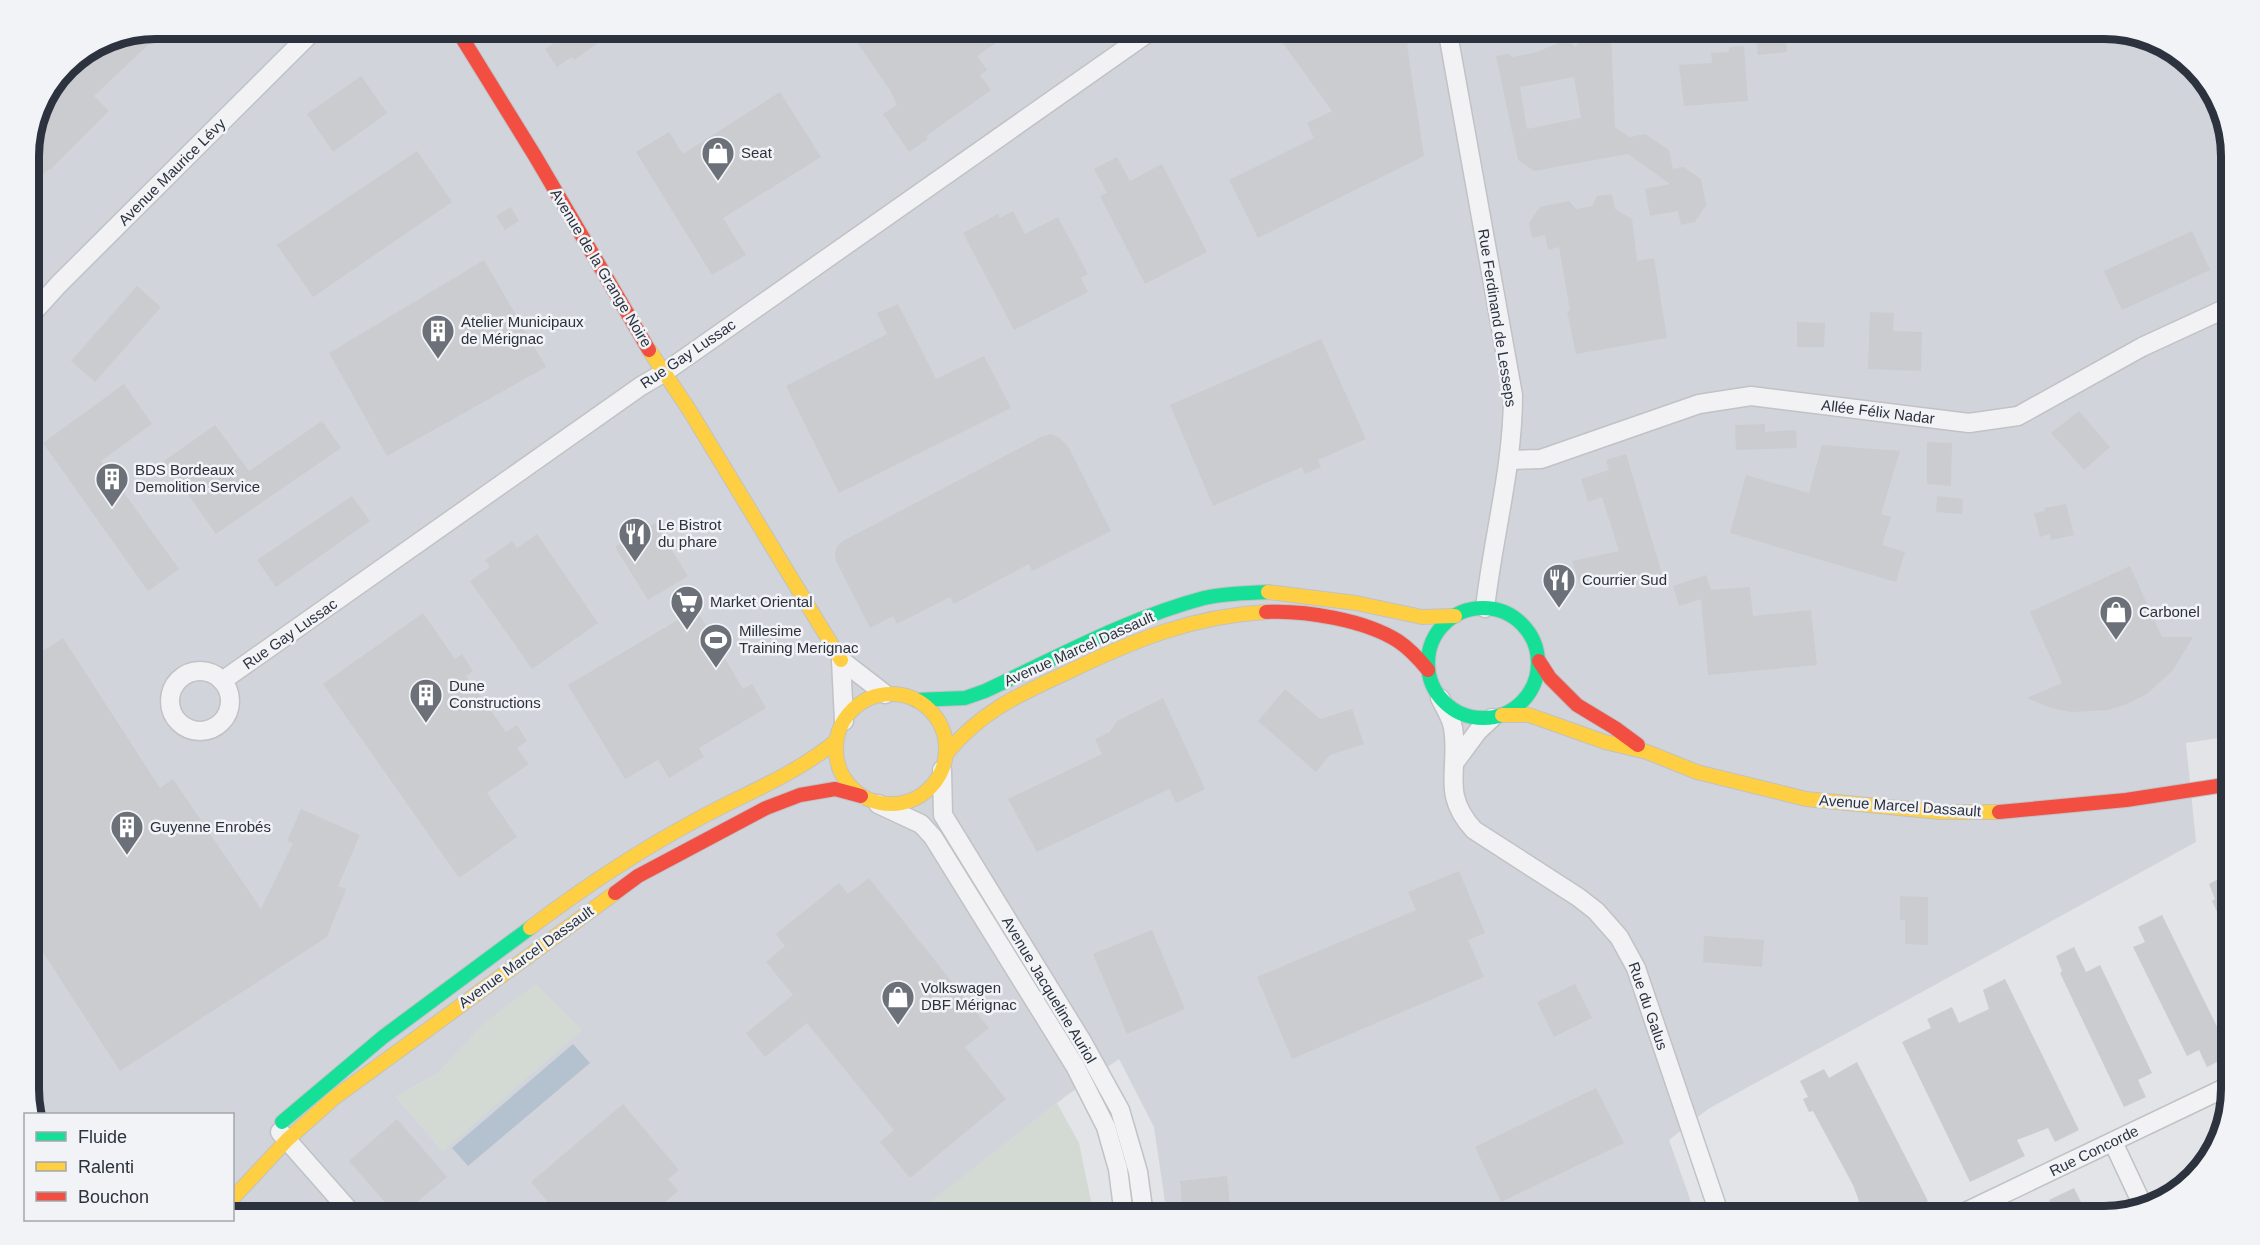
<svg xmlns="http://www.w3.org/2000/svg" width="2260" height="1245" viewBox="0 0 2260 1245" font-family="Helvetica,sans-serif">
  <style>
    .built { fill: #d1d4da; fill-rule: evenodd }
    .green { fill: #d3dad3 }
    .water { fill: #b4c1ce }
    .building { fill: #cbcccf; fill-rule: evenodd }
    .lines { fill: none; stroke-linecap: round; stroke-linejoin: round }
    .street-casing { stroke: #c1c2c5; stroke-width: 21 }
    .fast-casing { stroke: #c1c2c5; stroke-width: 16 }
    .slow-casing { stroke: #c1c2c5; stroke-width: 16 }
    .jam-casing { stroke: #c1c2c5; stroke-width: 16 }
    .street { stroke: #f2f2f4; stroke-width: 18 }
    .fast { stroke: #16e098; stroke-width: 14 }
    .slow { stroke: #ffcf43; stroke-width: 14 }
    .jam { stroke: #f24e42; stroke-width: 14 }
    .labels { text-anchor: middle; stroke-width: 5; stroke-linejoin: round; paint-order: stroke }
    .poi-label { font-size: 15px; fill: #2c323e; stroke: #f1f3f6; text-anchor: start }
    .street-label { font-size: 15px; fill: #2c323e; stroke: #f1f3f6 }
    .rim { fill: none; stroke: #2c323e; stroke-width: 8 }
  </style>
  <rect width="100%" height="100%" fill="#e2e4e7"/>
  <path class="built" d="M156,28H2104L2168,45L2210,85L2231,148V736L2186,743L2196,842L1708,1109L1669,1140L1696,1216H1167L1154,1127L1119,1059L1066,1096L921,1210L966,1216H233L232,1114H34L29,1097V148L38,107L66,66L107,38ZM488,1020L443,1151L396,1097L438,1073Z"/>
  <g class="green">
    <polygon points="536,984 582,1030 443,1151 396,1097 438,1073 488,1020"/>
    <polygon points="1057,1103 1079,1143 1094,1216 966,1216 920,1210"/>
  </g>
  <polygon class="water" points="573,1044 590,1063 468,1166 452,1148"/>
  <g class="building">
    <polygon points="156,28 166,28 94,96 109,111 50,170 49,169 38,179 29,171 29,164 37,156 29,148 38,107 66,66 107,38"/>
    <polygon points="553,28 619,28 574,60 572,57 557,67 545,49 560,39"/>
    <polygon points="847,28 1018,28 977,56 987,70 980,75 991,90 926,136 928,139 909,152 883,114 897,105 890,90"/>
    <polygon points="1272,28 1400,28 1410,42 1407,45 1424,156 1258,238 1229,180 1314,138 1307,123 1332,111"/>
    <path d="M1597,28H1604L1611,33L1615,127L1630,137L1645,134L1669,150L1673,169L1684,167L1701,179L1706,205L1695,222L1681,225L1678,211L1650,216L1645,189L1670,184L1628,154L1534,171L1518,160L1496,56L1508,54L1512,57L1534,53L1567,40L1576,47L1587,32ZM1574,77L1581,118L1527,129L1520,87Z"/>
    <polygon points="1755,28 1785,28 1787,52 1758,55"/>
    <polygon points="1744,46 1748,101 1684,106 1679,65 1712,63 1711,53 1729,52 1729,47"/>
    <polygon points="361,76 387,113 333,152 307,114"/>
    <polygon points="780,92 821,157 723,218 746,255 712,275 636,152 669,132 683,154"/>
    <polygon points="417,151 452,202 313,297 277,245"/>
    <polygon points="1117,157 1130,181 1162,164 1207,252 1145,284 1100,196 1107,193 1094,169"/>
    <polygon points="1612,194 1615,209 1632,219 1637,261 1654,258 1667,338 1576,354 1567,311 1570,311 1559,247 1548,250 1545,235 1532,238 1529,223 1540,207 1569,201 1576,209 1592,206 1597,196"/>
    <polygon points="511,207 519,221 505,230 496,216"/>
    <polygon points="1013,211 1025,234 1058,217 1088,274 1081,278 1088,292 1014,330 963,233 998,214 1000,218"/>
    <polygon points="2192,231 2210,270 2122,310 2104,271"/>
    <polygon points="484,260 546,367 387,456 329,353"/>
    <polygon points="137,286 161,307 95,382 71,361"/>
    <polygon points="898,304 936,379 984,356 1011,408 839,493 786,386 887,334 877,313"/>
    <polygon points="1870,312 1894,313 1893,331 1922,332 1921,371 1868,369"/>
    <polygon points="1797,322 1825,323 1824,347 1797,347"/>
    <polygon points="1321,339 1366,439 1318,460 1321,467 1305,474 1302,467 1213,506 1170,405"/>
    <polygon points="124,384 152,424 101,461 179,569 148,591 43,443"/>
    <polygon points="2079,411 2110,447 2084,470 2051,433"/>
    <polygon points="322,421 341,448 216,534 164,461 215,425 249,471"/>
    <polygon points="1765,424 1765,432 1796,430 1797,448 1736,450 1735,425"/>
    <polygon points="1051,434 1060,438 1069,448 1111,531 1032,571 1029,564 954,604 950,597 897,624 893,616 870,628 836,561 835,553 837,546 843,541 1041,437"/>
    <polygon points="1927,442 1952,443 1951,486 1927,484"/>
    <polygon points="1822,445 1900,451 1881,514 1891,517 1882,545 1905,552 1896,582 1730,533 1746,475 1809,493"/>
    <polygon points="1626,454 1663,577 1631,587 1629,579 1581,588 1572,561 1619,551 1602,497 1588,502 1581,479 1609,470 1606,460"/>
    <polygon points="352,496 370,521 276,587 257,560"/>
    <polygon points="1937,496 1963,499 1962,514 1936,512"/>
    <polygon points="2066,504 2074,535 2051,540 2050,534 2040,537 2034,513 2045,511 2044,508"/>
    <polygon points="655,523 688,576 648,600 615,547"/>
    <polygon points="537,534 598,623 532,669 470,581 490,567 485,560 512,541 517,548"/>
    <polygon points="2130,566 2162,637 2193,637 2173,670 2147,694 2127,704 2108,710 2072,712 2051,708 2027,698 2062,683 2030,612"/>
    <polygon points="1706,575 1711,590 1750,587 1753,616 1811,610 1817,665 1708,675 1701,599 1679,606 1673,586"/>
    <polygon points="696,609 743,689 752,684 766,708 699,748 704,757 669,778 658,760 625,779 568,685"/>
    <polygon points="423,613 455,659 462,654 473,671 466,676 506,732 517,725 527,741 517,748 529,764 487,793 517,837 459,878 323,684"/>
    <polygon points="63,638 160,788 173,779 261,909 293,843 287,841 301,809 360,835 338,886 346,889 327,937 120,1071 29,931 29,660"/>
    <polygon points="1285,689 1320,719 1352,709 1364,744 1330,755 1316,772 1258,721"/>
    <polygon points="1163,698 1205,789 1176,803 1169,789 1037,852 1008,799 1102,754 1095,739 1110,732 1117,721"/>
    <polygon points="1459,871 1485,933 1468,940 1484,977 1292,1059 1257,977 1416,910 1408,892"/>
    <polygon points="2226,875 2231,886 2231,941 2212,901 2215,899 2209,884"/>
    <polygon points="869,878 989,1028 965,1047 1006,1099 910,1178 880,1142 894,1130 807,1023 765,1057 746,1033 793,995 766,962 785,946 776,934 839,883 848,894"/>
    <polygon points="1900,896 1928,897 1928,945 1905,944 1905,920 1900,920"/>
    <polygon points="2162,915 2231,1055 2207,1067 2199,1050 2187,1056 2133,947 2145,942 2138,927"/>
    <polygon points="1152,930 1185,1009 1127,1034 1093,954"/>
    <polygon points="1704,936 1764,940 1762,967 1703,962"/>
    <polygon points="2074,947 2086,972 2100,965 2152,1073 2138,1080 2146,1097 2124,1107 2060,973 2062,971 2056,956"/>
    <polygon points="2005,979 2079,1130 2055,1142 2048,1128 2017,1140 2025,1156 1970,1182 1902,1042 1931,1028 1927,1019 1952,1007 1959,1023 1989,1009 1983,990"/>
    <polygon points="1575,984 1592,1018 1554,1037 1537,1002"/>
    <polygon points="1857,1062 1928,1201 1899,1216 1860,1216 1854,1204 1859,1201 1853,1185 1813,1111 1809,1112 1803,1099 1808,1097 1800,1081 1824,1069 1829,1078"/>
    <polygon points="1596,1088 1624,1143 1501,1202 1475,1147"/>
    <polygon points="623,1104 679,1170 668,1179 678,1191 649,1216 560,1216 531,1182"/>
    <polygon points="397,1119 447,1177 400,1216 397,1216 349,1161"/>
    <polygon points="1227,1176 1231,1216 1183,1216 1180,1181"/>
    <polygon points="2074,1188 2088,1216 2057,1216 2049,1200"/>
  </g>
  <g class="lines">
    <g class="street-casing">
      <g id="street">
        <path d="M1447,28L1513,395C1513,467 1493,537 1485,608"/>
        <polyline points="29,317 59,284 316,28"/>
        <polyline points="1509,460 1541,459 1699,404 1751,396 1969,423 2018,416 2142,347 2231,306"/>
        <polyline points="841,660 844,721"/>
        <polyline points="841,660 885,694"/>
        <circle cx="200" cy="701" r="30"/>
        <polyline points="222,681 641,386 665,372 1155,28"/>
        <path d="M1440,698C1445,708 1452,719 1453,728C1460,770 1440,793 1474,830L1578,897L1596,911L1619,937L1636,968L1720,1216"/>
        <polyline points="1455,762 1478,731 1492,718"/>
        <polyline points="942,770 943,815 1083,1043 1120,1110 1138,1172 1144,1216"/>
        <polyline points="878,804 921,824 933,837 1075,1066 1106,1127 1118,1169 1124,1216"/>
        <polyline points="280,1132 354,1216"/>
        <polyline points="2113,1142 2143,1206"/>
        <polyline points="1957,1216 2231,1085"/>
      </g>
    </g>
    <g class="fast-casing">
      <g id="fast">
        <circle cx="1483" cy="663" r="55"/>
        <path d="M916,700L965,698L985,691C1056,658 1128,618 1204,598C1225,593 1247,593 1268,592"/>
        <polyline points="282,1122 383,1037 530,928"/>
      </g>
    </g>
    <g class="slow-casing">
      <g id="slow">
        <polyline points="649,350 688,408 841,660"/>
        <polyline points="1268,592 1356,603 1422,617 1455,616"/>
        <circle cx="891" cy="749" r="55"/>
        <polyline points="1502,715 1529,715 1605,742 1647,752 1697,772 1806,799 1940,812 1999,812"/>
        <path d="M946,754C980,712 1018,695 1066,673C1132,641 1192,616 1266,612"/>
        <path d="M530,928C584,887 640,850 700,818C746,793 795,775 836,741"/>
        <polyline points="232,1199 287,1140 334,1098 615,893"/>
      </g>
    </g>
    <g class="jam-casing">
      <g id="jam">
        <polyline points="456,28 535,156 649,350"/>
        <path d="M1266,612C1305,610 1365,620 1398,641C1410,649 1419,659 1428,670"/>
        <polyline points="1539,661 1550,678 1577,705 1615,728 1638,745"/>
        <polyline points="1999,812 2126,800 2231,784"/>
        <polyline points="615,893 638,876 766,808 800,795 835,789 861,796"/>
      </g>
    </g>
    <use href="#street" class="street"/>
    <use href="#fast" class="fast"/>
    <use href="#slow" class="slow"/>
    <use href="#jam" class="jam"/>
  </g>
  <defs>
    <g id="shop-pin" transform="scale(1.725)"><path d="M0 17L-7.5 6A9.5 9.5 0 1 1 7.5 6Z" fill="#6c7079" stroke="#f1f3f6"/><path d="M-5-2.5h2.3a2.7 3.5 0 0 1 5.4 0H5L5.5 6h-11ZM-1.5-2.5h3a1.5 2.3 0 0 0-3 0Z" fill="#fff"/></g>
    <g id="building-pin" transform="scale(1.725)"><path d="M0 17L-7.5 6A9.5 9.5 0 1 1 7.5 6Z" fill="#6c7079" stroke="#f1f3f6"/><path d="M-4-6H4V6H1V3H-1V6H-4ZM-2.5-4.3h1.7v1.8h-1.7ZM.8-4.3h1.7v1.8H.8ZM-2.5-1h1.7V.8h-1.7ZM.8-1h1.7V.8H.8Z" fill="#fff"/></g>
    <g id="restaurant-pin" transform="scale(1.725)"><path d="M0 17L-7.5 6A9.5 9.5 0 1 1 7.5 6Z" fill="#6c7079" stroke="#f1f3f6"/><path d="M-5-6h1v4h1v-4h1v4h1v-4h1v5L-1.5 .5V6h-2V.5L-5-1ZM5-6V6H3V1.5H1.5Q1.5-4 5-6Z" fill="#fff"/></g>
    <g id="supermarket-pin" transform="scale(1.725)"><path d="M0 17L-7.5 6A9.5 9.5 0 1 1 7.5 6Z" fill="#6c7079" stroke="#f1f3f6"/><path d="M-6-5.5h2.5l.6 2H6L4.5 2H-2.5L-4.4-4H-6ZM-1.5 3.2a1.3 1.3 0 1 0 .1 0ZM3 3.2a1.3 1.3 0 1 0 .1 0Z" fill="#fff"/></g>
    <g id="stadium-pin" transform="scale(1.725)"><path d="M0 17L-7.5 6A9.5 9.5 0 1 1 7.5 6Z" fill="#6c7079" stroke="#f1f3f6"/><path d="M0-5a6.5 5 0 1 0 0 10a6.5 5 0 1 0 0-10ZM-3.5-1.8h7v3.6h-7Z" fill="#fff"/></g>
  </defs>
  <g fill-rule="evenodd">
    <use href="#shop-pin" x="718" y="153"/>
    <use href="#building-pin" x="438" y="331"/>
    <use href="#building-pin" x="112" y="479"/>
    <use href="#restaurant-pin" x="635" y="534"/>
    <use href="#restaurant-pin" x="1559" y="580"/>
    <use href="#supermarket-pin" x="687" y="602"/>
    <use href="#shop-pin" x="2116" y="612"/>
    <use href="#stadium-pin" x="716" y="640"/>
    <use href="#building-pin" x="426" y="695"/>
    <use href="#building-pin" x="127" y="827"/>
    <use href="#shop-pin" x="898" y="997"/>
  </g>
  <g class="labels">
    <g class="poi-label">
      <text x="741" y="158">Seat</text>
      <text x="461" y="327">Atelier Municipaux<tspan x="461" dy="17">de Mérignac</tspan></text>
      <text x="135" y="475">BDS Bordeaux<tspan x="135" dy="17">Demolition Service</tspan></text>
      <text x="658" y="530">Le Bistrot<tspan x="658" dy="17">du phare</tspan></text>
      <text x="1582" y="585">Courrier Sud</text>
      <text x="710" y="607">Market Oriental</text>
      <text x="2139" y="617">Carbonel</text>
      <text x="739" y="636">Millesime<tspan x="739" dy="17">Training Merignac</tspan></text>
      <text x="449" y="691">Dune<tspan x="449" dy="17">Constructions</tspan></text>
      <text x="150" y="832">Guyenne Enrobés</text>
      <text x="921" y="993">Volkswagen<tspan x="921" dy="17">DBF Mérignac</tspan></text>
    </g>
    <g class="street-label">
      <text transform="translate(172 172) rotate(-45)" y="5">Avenue Maurice Lévy</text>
      <text transform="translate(601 268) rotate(59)" y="5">Avenue de la Grange Noire</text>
      <text transform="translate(1497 318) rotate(81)" y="5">Rue Ferdinand de Lesseps</text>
      <text transform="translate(688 354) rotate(-34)" y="5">Rue Gay Lussac</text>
      <text transform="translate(1878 412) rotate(7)" y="5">Allée Félix Nadar</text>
      <text transform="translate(290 634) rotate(-35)" y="5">Rue Gay Lussac</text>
      <text transform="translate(1079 649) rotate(-24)" y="5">Avenue Marcel Dassault</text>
      <text transform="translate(1900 806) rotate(4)" y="5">Avenue Marcel Dassault</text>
      <text transform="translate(526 957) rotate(-36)" y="5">Avenue Marcel Dassault</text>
      <text transform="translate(1049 990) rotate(59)" y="5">Avenue Jacqueline Auriol</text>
      <text transform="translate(1648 1006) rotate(71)" y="5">Rue du Galus</text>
      <text transform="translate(2094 1151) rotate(-26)" y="5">Rue Concorde</text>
    </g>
  </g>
  <path d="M0 0H2260V1245H0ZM156 39H2104A117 117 0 0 1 2221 156V1089A117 117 0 0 1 2104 1206H156A117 117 0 0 1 39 1089V156A117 117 0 0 1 156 39Z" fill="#f1f3f6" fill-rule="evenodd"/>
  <path class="rim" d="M156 39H2104A117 117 0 0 1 2221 156V1089A117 117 0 0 1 2104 1206H156A117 117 0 0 1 39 1089V156A117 117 0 0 1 156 39Z"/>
  <rect x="24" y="1113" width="210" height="108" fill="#f1f3f6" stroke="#a2a6ac" stroke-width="1.5"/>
  <rect x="36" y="1132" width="30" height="9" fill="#16e098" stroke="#a2a6ac" stroke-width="1.5"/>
  <text x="78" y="1143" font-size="18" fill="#2c323e">Fluide</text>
  <rect x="36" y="1162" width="30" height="9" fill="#ffcf43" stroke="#a2a6ac" stroke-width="1.5"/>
  <text x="78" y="1173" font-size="18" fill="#2c323e">Ralenti</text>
  <rect x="36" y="1192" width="30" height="9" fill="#f24e42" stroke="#a2a6ac" stroke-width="1.5"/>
  <text x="78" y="1203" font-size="18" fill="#2c323e">Bouchon</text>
</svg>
